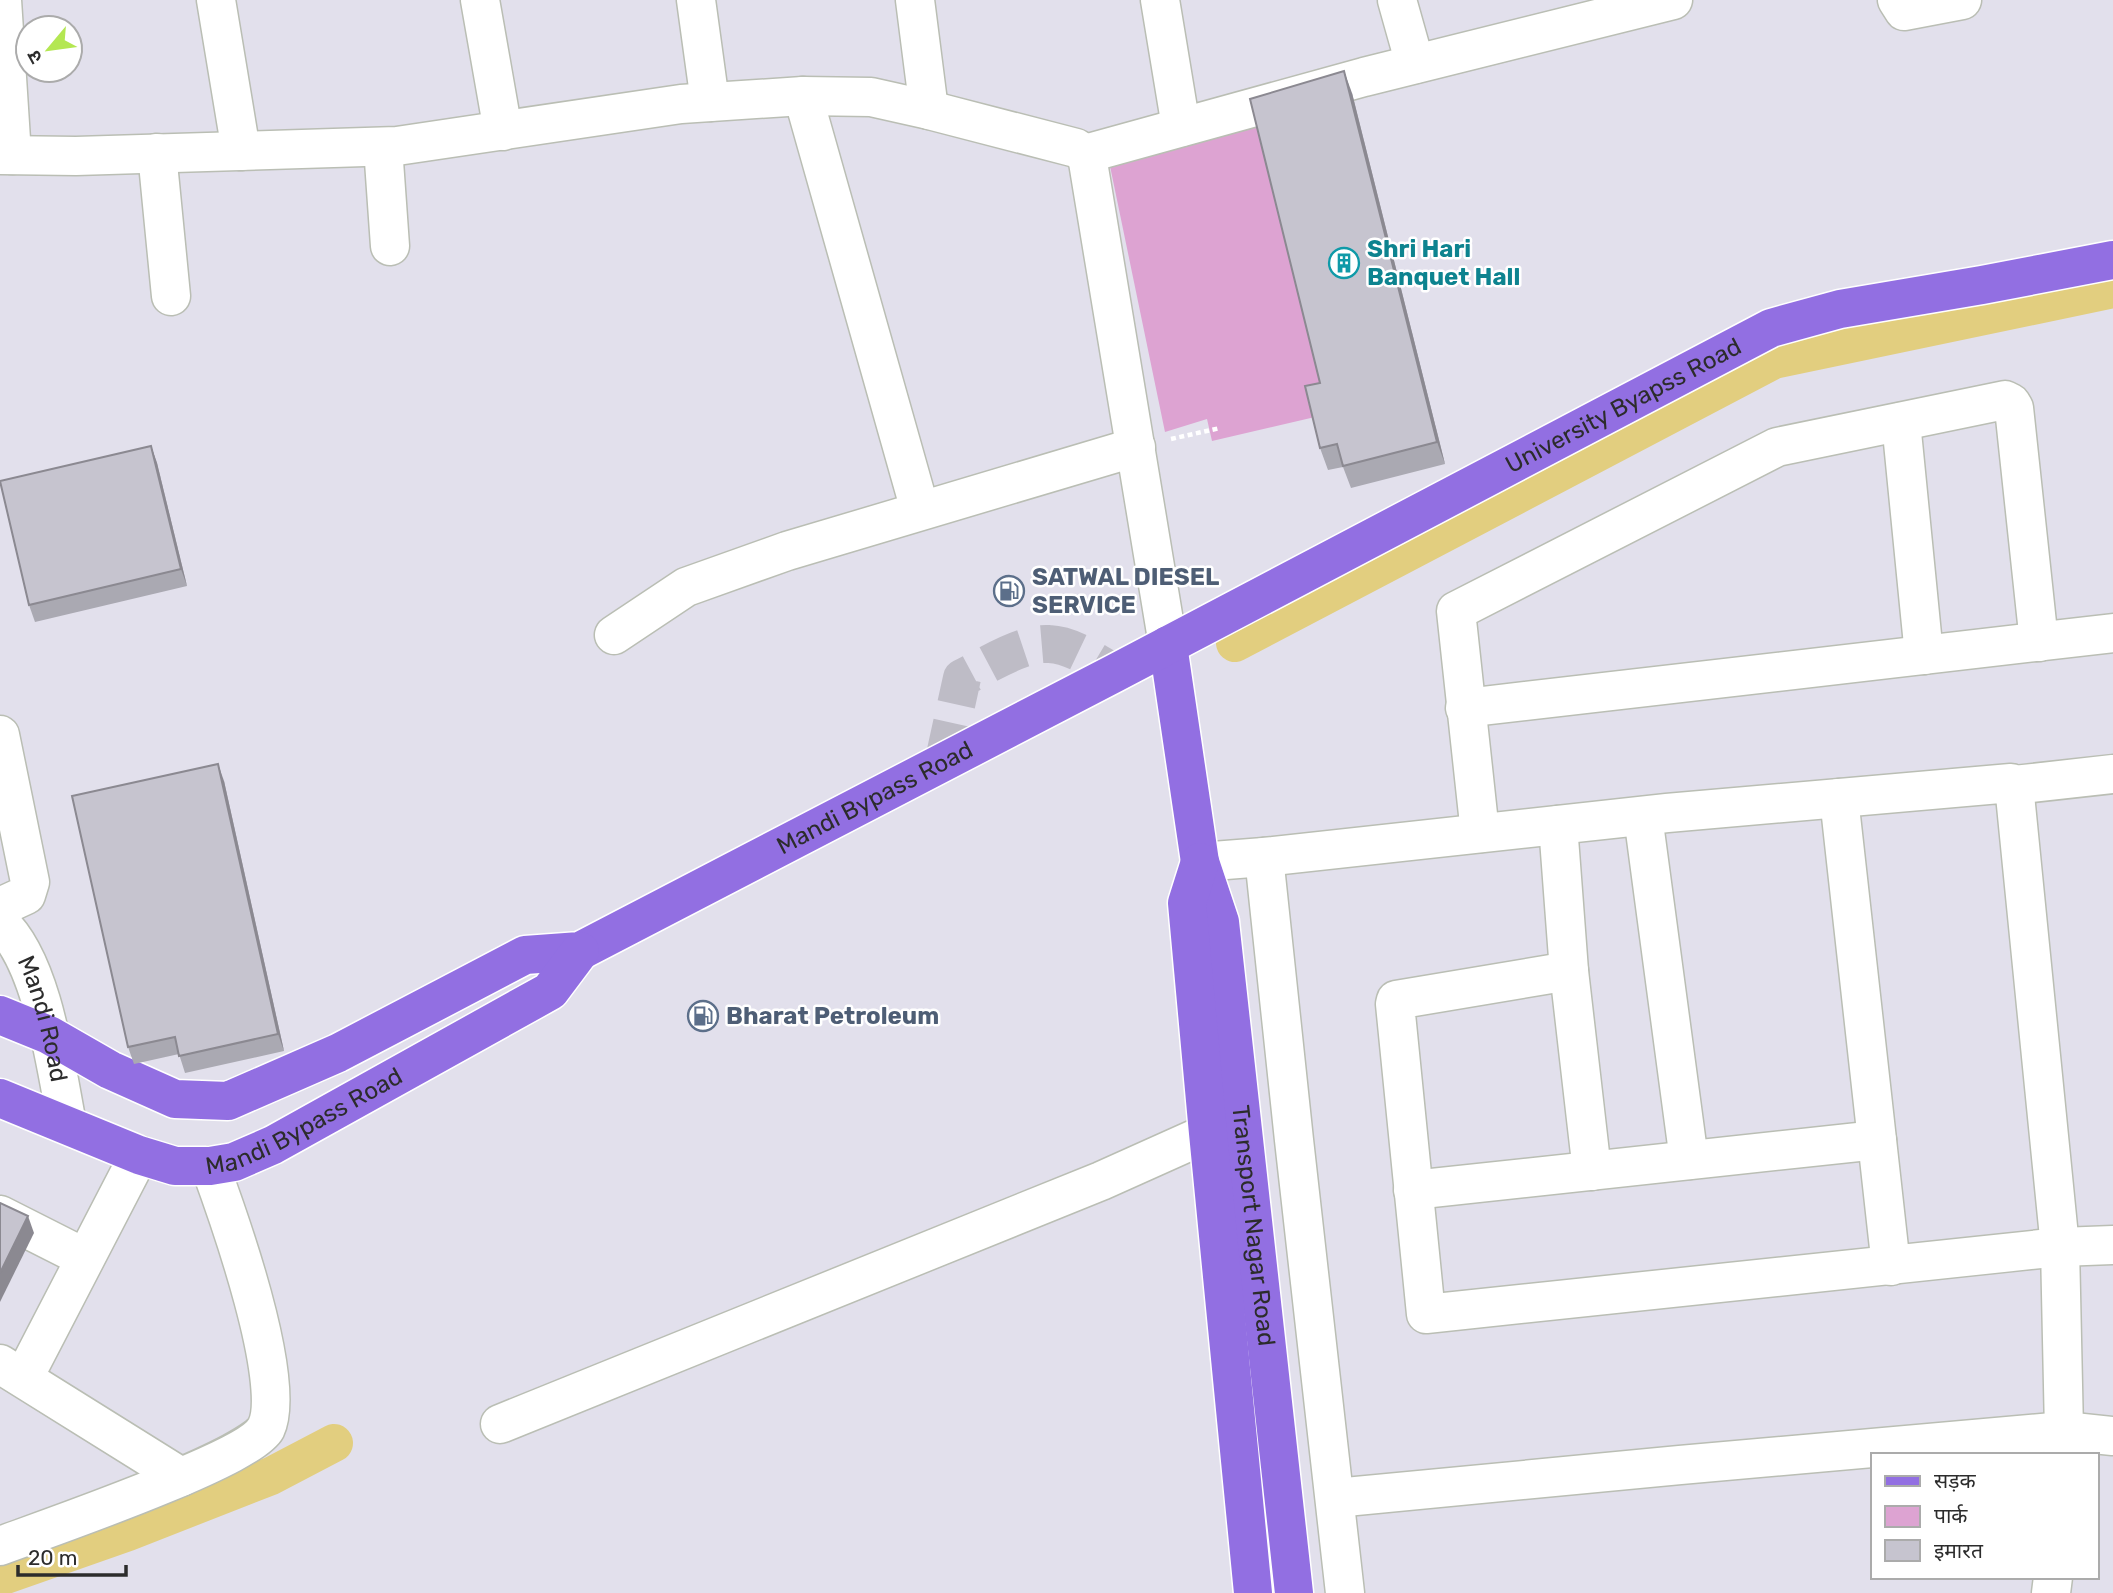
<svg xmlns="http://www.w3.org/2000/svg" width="2113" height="1593" viewBox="0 0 2113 1593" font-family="Rubik,'Noto Sans Devanagari',sans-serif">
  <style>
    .green { fill: #dda3d2 }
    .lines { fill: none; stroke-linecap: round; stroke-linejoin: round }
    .canal { stroke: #e2ce7f; stroke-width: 38 }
    .minor-tunnel { stroke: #bebcc6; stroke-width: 38; stroke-dasharray: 38 19; stroke-linecap: butt }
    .minor-casing { stroke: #babeb4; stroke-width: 41 }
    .major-casing { stroke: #fff; stroke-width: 41 }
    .path { stroke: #fff; stroke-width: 4.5; stroke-dasharray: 5 3.5; stroke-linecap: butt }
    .minor { stroke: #fff; stroke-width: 38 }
    .major { stroke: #926fe2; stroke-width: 38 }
    .wall { fill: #aaa9b2 }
    .shaded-wall { fill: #8b8991 }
    .building { fill: #c6c4cf; stroke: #8b8991; stroke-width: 2 }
    .labels { text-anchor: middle; stroke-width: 5; stroke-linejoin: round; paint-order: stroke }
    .culture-label { font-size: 24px; font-weight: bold; fill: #0d838f; stroke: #fff; text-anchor: start }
    .street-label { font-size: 24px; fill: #2c2c2c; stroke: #fff }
    .service-label { font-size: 24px; font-weight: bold; fill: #4e5e75; stroke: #fff; text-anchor: start }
  </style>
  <rect width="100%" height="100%" fill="#e2e0ec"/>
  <polygon class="green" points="1258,121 1328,405 1315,417 1212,441 1207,419 1165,432 1110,166"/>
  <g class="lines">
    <g class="canal">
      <polyline points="1235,643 1774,360 2113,289"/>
      <polyline points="0,1577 128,1532 271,1476 334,1443"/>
    </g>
    <path class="minor-tunnel" d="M944,760L962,678C986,666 1023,642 1049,644C1073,645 1095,662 1115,673"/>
    <g class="minor-casing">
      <g id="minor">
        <polyline points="2,0 12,155"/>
        <polyline points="216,0 241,151"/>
        <polyline points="480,0 503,131"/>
        <polyline points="696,0 710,102"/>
        <polyline points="915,0 929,110"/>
        <polyline points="1160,0 1181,127"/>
        <polyline points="1397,0 1415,64"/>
        <polyline points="1897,0 1904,11 1962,0"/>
        <polyline points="803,96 920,510"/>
        <polyline points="383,147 390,246"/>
        <polyline points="157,153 171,296"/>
        <polyline points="1085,154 1364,77 1673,0"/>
        <polyline points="0,155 76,156 397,146 681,104 803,96 871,97 929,110 1076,148 1085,154 1088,162 1168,645"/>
        <polyline points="1901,422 1924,655"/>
        <polyline points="614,635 686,587 787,551 1136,447"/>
        <polyline points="1465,708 2113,633"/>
        <polyline points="0,735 30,882 26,895 0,907"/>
        <polyline points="2014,785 2113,774"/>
        <polyline points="1839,798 1891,1266"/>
        <polyline points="1643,816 1689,1160"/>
        <polyline points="1558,825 1569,971 1592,1171"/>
        <polyline points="1480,833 1456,611 1777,447 2005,400 2011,403 2014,408 2039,642"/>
        <polyline points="1264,857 1294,1140 1345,1593"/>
        <polyline points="1200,862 1264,857 1667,813 2011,783 2014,785 2060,1247 2064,1431 2063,1455"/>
        <path id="s1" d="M0,923C43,962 56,1068 67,1124"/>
        <polyline points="1569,971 1396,1000 1395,1004 1426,1314 2060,1247 2113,1245"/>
        <polyline points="1413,1190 1877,1140"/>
        <polyline points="0,1215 85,1258"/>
        <polyline points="0,1364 181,1477"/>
        <polyline points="24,1377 139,1155"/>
        <polyline points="500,1424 1101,1181 1208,1133"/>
        <polyline points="1335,1498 1680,1465 2064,1431 2113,1436"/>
        <path d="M0,1546C43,1530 250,1459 266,1428C288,1383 228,1215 210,1166"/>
        <polyline points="2051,1593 2053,1577"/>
      </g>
    </g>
    <g class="major-casing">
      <g id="major">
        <path id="s2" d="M1168,645L1200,862L1220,922L1294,1593"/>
        <polyline points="1200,862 1187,903 1208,1133 1253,1593"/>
        <path id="s3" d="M0,1015L49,1035L110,1070L175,1099L228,1101L338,1053L525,955L580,951L1115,673L1771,328L1840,309L1982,285L2113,260"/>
        <path id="s4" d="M0,1098L139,1155L175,1166H210L234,1162L273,1145L550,991L580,951"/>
      </g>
    </g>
    <polyline class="path" points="1171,439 1220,428"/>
    <use href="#minor" class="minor"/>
    <use href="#major" class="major"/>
  </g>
  <g class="wall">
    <polygon points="1352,93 1445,464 1351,488 1343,467 1328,470 1320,448 1320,383"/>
    <polygon points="151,446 157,463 187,586 35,622 29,605"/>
    <polygon points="224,781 284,1051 185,1073 179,1054 134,1064 128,1047"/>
  </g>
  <g class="shaded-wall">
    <polygon points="1344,71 1352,93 1445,464 1437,442"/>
    <polygon points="151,446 157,463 187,586 181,569"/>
    <polygon points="218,764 224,781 284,1051 278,1034"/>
    <polygon points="28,1216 34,1233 0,1302 0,1273"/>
  </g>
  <g class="building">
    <polygon points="1344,71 1437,442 1343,466 1337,444 1320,448 1305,386 1320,383 1250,99"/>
    <polygon points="151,446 181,569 29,605 0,481"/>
    <polygon points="218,764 278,1034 179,1056 175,1037 128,1047 72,796"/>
    <polygon points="0,1203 28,1216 0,1273"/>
  </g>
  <defs>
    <g id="building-ring" transform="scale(1.575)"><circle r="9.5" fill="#fff" stroke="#0f9aa8" stroke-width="1.5"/><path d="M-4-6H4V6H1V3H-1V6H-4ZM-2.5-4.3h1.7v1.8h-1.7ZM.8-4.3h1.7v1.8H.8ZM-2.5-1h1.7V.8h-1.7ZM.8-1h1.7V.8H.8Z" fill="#0f9aa8"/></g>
    <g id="fuel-ring" transform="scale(1.575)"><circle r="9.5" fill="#fff" stroke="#5c6f8a" stroke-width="1.5"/><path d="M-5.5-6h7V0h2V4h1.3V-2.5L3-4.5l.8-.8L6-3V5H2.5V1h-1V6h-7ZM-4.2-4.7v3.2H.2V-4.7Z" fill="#5c6f8a"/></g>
  </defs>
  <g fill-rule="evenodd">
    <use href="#building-ring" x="1344" y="263"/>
    <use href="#fuel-ring" x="1009" y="591"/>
    <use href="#fuel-ring" x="703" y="1016"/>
  </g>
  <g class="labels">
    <g class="culture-label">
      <text x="1367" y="257">Shri Hari<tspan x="1367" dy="28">Banquet Hall</tspan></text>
    </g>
    <g class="street-label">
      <text dy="8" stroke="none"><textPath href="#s3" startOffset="1811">University Byapss Road</textPath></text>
      <text dy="8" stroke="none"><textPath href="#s3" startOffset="966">Mandi Bypass Road</textPath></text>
      <text dy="8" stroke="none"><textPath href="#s1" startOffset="107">Mandi Road</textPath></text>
      <text dy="8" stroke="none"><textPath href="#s4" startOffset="327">Mandi Bypass Road</textPath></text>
      <text dy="8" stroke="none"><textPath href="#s2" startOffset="588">Transport Nagar Road</textPath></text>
    </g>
    <g class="service-label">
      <text x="1032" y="585">SATWAL DIESEL<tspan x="1032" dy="28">SERVICE</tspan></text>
      <text x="726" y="1024">Bharat Petroleum</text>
    </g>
  </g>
  <rect x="1871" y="1453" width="228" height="126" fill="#ffffff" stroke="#ababab" stroke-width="2"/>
  <rect x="1885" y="1476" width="35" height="10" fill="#926fe2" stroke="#ababab" stroke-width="2"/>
  <text x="1934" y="1488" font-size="21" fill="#2c2c2c">सड़क</text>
  <rect x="1885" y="1506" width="35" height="21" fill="#dda3d2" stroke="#ababab" stroke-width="2"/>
  <text x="1934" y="1523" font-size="21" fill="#2c2c2c">पार्क</text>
  <rect x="1885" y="1540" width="35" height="21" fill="#c6c4cf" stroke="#ababab" stroke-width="2"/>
  <text x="1934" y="1558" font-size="21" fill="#2c2c2c">इमारत</text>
  <g transform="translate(49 49) rotate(241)"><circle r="33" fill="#ffffff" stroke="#ababab" stroke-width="2"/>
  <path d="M0-5L12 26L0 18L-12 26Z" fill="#b4e752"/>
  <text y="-10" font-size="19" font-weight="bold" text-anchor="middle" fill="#2c2c2c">उ</text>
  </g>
  <path d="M18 1565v10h108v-10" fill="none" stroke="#2c2c2c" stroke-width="3.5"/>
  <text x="28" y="1565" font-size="21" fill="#2c2c2c" stroke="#ffffff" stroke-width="5" paint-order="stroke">20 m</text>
</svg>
